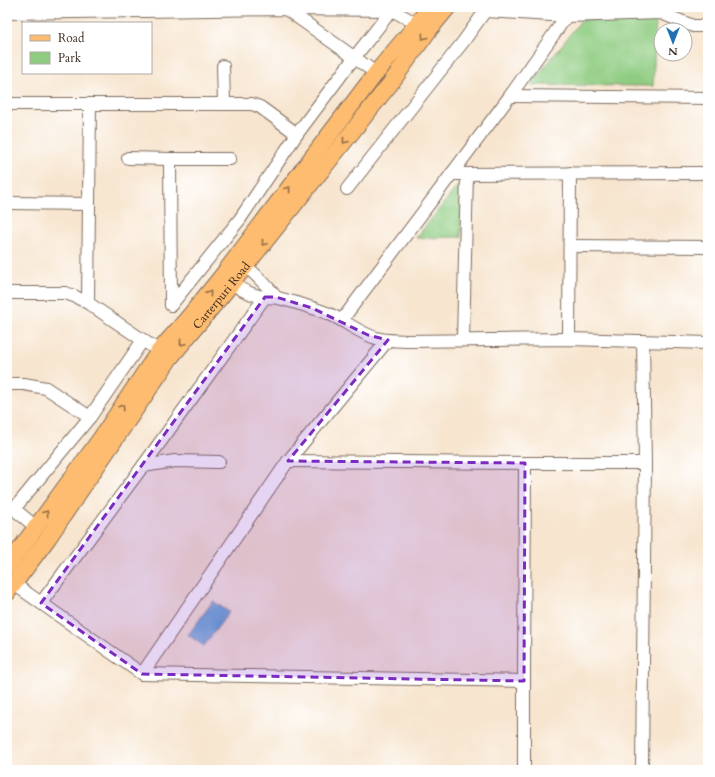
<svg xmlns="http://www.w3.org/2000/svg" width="715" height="777" viewBox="0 0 715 777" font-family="Cardo,serif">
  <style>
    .green { fill: #8fcc81; stroke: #657b50 }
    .water { fill: #59a1d0; stroke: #4a6677 }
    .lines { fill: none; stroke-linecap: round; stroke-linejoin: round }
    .minor-casing { stroke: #7d6b5c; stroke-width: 14 }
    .major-casing { stroke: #7d6b5c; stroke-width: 18 }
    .minor { stroke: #fff; stroke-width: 12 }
    .major { stroke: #fdbc70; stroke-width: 16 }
    .oneway { stroke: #926c43 }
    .marked { fill: #7b2cbf; fill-opacity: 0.2; stroke: #7b2cbf; stroke-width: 3; stroke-dasharray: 8 5; stroke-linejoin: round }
    .labels { text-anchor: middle; stroke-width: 3; stroke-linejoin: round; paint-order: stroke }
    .street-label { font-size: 12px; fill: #3b2a1e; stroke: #fff }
  </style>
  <rect width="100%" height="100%" fill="#fff"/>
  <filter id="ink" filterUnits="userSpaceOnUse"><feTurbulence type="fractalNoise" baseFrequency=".025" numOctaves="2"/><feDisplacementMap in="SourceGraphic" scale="8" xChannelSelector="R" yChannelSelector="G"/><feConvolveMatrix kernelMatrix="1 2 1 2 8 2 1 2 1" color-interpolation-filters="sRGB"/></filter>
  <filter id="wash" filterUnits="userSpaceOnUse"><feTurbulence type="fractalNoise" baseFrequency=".012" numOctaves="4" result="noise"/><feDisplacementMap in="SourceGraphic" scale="16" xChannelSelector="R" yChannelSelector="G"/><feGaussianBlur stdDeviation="0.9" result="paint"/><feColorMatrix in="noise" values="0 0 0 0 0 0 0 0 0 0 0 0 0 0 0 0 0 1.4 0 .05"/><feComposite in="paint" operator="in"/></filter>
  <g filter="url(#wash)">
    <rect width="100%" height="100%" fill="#f7e5cf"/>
    <g class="green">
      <polygon points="582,19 656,19 653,86 531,85"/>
      <polygon points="460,183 461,237 416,238"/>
    </g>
    <polygon class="water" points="213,601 229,612 204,646 188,635"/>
  </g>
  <g filter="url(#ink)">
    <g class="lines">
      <g class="minor-casing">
        <g id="minor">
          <polyline points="286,9 376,73"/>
          <polyline points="485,11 567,16 661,13 693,26 708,26"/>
          <polyline points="7,13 286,9 392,10 417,24"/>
          <polyline points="223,66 224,103"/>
          <polyline points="510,96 708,98"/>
          <polyline points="7,104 252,104 260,107 297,134"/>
          <polyline points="128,158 170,159"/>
          <polyline points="451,174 708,173"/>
          <polyline points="347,189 463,42 488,7"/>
          <polyline points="7,203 89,204"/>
          <polyline points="570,246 708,247"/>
          <path d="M240,261C253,272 265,283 276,297"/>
          <path d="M225,278C236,287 251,296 266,297C270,298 274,297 278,298C294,302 311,307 327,313C344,320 359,333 376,338C386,341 396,340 406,341L569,339L708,343"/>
          <polyline points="7,293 65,293 74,296 88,303 159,351"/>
          <polyline points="88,303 90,104"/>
          <polyline points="171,305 240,219 297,134 354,58 394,7"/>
          <polyline points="171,305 170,159 230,159"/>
          <polyline points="342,320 510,96 573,7"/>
          <polyline points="569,339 570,173"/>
          <polyline points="463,340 467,174"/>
          <polyline points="7,384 24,384 46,388 90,417"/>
          <polyline points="288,461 525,463 645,463"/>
          <polyline points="143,466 175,461 219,462"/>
          <polyline points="7,508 14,509 36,527"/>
          <polyline points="14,509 90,417 143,340"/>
          <polyline points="14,584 142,674 524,681"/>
          <polyline points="41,603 143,466 265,297"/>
          <polyline points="142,674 288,461 388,340"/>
          <polyline points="524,770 524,681 525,463"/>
          <polyline points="642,770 645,463 643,341"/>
        </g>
      </g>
      <g class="major-casing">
        <g id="major">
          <polyline points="7,567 101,438 159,351 188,318 222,276 376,73 417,24 429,7"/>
          <path id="s1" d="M7,593L48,538L170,358L232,283L390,84L429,30L448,7"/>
        </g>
      </g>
      <use href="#minor" class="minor"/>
      <use href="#major" class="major"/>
    </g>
    <defs><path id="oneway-chevron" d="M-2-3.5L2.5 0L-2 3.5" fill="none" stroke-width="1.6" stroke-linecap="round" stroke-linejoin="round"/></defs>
    <g class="oneway">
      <use href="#oneway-chevron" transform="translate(424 37) rotate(126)"/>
      <use href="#oneway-chevron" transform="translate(345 141) rotate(128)"/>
      <use href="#oneway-chevron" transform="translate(288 189) rotate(-53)"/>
      <use href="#oneway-chevron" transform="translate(264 243) rotate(128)"/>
      <use href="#oneway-chevron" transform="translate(209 293) rotate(-51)"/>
      <use href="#oneway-chevron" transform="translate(182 343) rotate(130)"/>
      <use href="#oneway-chevron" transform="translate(122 407) rotate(-56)"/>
      <use href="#oneway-chevron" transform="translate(46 513) rotate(-54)"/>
    </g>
  </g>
  <path class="marked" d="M265,297H276L312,308L368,335L388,340L288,461L525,463L524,681L142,674L41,603Z"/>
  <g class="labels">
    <g class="street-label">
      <text dy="4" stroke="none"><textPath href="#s1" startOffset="367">Carterpuri Road</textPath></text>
    </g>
  </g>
  <rect width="715" height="777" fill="none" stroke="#fff" stroke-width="24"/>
  <rect x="22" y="22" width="130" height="52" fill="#ffffff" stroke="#b1aaa5"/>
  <rect x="30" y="35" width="20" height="6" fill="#fdbc70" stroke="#b1aaa5"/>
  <text x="58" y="42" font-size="12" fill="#3b2a1e">Road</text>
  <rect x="30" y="52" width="20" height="12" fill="#8fcc81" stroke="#b1aaa5"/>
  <text x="58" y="62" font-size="12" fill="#3b2a1e">Park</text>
  <g transform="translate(673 42) rotate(180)"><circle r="19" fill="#ffffff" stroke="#b1aaa5"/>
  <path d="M0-3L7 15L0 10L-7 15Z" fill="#1f6fb2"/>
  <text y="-6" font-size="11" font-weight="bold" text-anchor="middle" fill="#3b2a1e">N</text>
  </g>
</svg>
